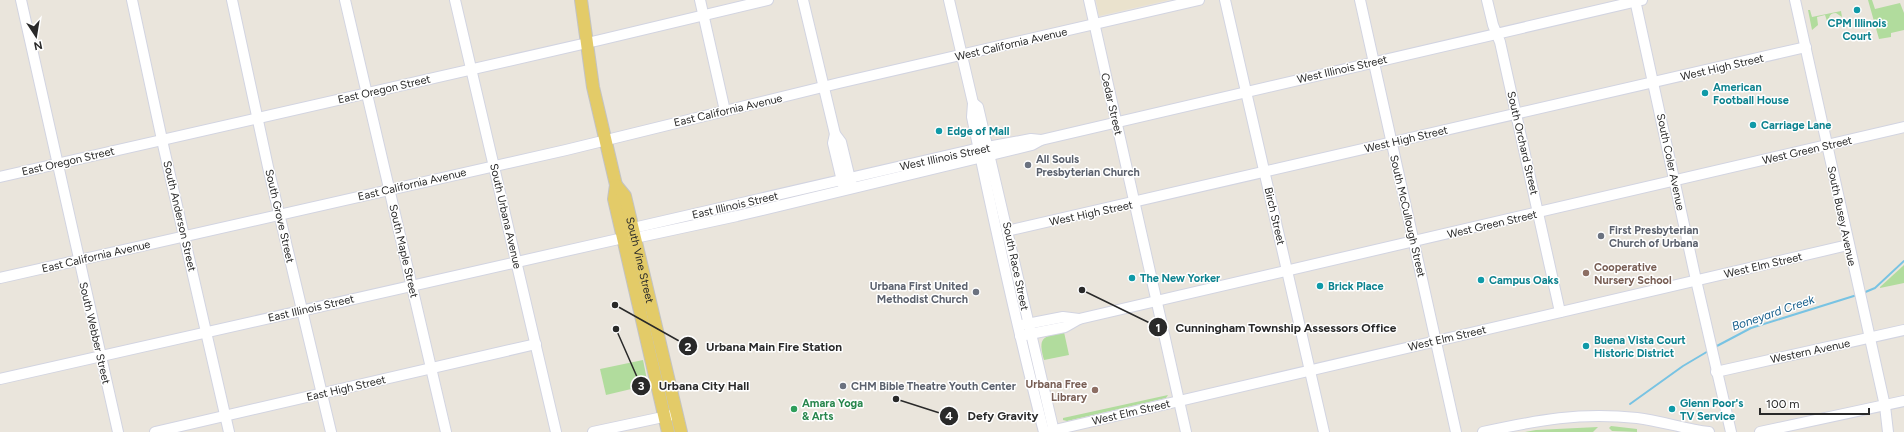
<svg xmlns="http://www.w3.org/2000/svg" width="1904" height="432" viewBox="0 0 1904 432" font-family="Figtree,sans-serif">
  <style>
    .education { fill: #eae2cd }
    .green { fill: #b1dc9d }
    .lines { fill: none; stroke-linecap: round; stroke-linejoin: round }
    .stream { stroke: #78c3e3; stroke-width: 2 }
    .minor-casing { stroke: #d2d4e1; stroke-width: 12 }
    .major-casing { stroke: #c3c3c3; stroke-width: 14 }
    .minor { stroke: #fff; stroke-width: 10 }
    .major { stroke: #e3cb68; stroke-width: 12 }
    .culture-dot { fill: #0f9aa8; stroke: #fff; stroke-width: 1.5 }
    .worship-dot { fill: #6b7280; stroke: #fff; stroke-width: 1.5 }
    .education-dot { fill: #8d6e63; stroke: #fff; stroke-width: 1.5 }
    .leisure-dot { fill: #2e9e5b; stroke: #fff; stroke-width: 1.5 }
    .labels { text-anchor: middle; stroke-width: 3; stroke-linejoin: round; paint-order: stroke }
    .culture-label { font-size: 11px; font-weight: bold; fill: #0d838f; stroke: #fff; text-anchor: start }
    .street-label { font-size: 11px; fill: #292929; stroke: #fff }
    .worship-label { font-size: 11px; font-weight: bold; fill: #5b616d; stroke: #fff; text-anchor: start }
    .education-label { font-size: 11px; font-weight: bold; fill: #785e54; stroke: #fff; text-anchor: start }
    .leisure-label { font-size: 11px; font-weight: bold; fill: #27864d; stroke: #fff; text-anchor: start }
    .water-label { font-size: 12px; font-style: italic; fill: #1a618d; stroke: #fff }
    .leader { fill: none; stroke: #292929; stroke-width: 1.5 }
    .callout-dot { fill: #292929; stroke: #fff; stroke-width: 1.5 }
    .mark-label { font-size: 12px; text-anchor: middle; font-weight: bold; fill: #fff }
    .callout-label { font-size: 12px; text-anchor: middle; font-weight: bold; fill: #292929; stroke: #fff; stroke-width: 3; stroke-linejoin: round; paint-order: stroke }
  </style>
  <rect width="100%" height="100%" fill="#eae5dc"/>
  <polygon class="education" points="1096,0 1169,0 1099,16"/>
  <g class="green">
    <polygon points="1868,0 1872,0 1875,9 1900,3 1904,13 1904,30 1891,33 1891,37 1879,39"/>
    <path d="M1808,10H1810L1812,17L1841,11L1842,17L1836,13C1828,13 1829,19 1828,24L1825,15L1817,17L1818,25L1812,30Z"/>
    <polygon points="1904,265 1904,283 1880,288 1880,287"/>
    <path d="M1064,332L1069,355L1044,360C1038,337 1042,337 1064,332Z"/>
    <polygon points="643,360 648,385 606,395 600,369"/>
    <polygon points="1168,395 1166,398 1067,421 1063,420 1063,418"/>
    <polygon points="1611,426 1637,429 1637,432 1612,431 1609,428"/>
    <polygon points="1598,427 1593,432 1525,432 1536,430"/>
  </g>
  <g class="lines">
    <g class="stream">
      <polyline points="1863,293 1875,288 1904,261"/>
      <polyline points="1715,347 1751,328 1857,295"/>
      <polyline points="1630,404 1683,366 1710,350"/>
    </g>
    <g class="minor-casing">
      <g id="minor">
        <polyline points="21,0 118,432"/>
        <polyline points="132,0 164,149 229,432"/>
        <polyline points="232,0 268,167 331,432"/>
        <polyline points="345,0 446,432"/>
        <polyline points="455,0 556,432"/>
        <polyline points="700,0 725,111"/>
        <polyline points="803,0 835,134 841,142 851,183"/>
        <path d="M949,0L973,103L972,117C994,222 1017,328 1044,432"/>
        <polyline points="1089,0 1186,432"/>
        <polyline points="1225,0 1324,432"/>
        <polyline points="1360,0 1456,432"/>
        <polyline points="1487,0 1493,25 1500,42 1560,312"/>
        <polyline points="1635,0 1696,280 1731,432"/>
        <polyline points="1795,0 1885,406 1888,432"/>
        <polyline points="973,103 978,107 1054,432"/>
        <polyline points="835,134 833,143 843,185"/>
        <polyline points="0,177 600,40 768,0"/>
        <polyline points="1007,231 1806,47"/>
        <polyline points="628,233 633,228 642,226 971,150 1031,139 1041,140 1642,0"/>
        <polyline points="0,278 566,150 839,83 1199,0"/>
        <polyline points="1022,325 1063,317 1079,319"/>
        <polyline points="1020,336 1065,327 1079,319 1904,127"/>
        <polyline points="1716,372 1904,330"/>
        <polyline points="0,379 623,238 635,238 737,216 1032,145 1041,140"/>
        <polyline points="155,432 536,344"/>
        <polyline points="593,432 677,414"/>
        <polyline points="1046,432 1848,245"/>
        <path d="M1483,432C1539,420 1579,412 1637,418C1661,421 1685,429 1709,432"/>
        <polyline points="1760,432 1904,401"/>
      </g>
    </g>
    <g class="major-casing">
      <g id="major">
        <polyline points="581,0 593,87 616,185 614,199 668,432"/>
        <path id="s1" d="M616,185L625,196L681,432"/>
      </g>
    </g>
    <use href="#minor" class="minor"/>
    <use href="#major" class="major"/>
  </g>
  <g class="culture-dot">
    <circle cx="1857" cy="10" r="4"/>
    <circle cx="1705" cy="93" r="4"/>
    <circle cx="1753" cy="125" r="4"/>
    <circle cx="939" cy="131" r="4"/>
    <circle cx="1132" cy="278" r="4"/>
    <circle cx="1481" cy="280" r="4"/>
    <circle cx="1320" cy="286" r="4"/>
    <circle cx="1586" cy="346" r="4"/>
    <circle cx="1672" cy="409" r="4"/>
  </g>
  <g class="worship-dot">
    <circle cx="1028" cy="165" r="4"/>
    <circle cx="1601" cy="236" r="4"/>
    <circle cx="976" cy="292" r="4"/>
    <circle cx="843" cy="386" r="4"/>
  </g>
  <g class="education-dot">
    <circle cx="1586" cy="273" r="4"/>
    <circle cx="1095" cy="390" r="4"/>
  </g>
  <circle class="leisure-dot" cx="794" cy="409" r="4"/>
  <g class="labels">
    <g class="culture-label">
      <text x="1857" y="27" text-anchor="middle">CPM Illinois<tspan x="1857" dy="13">Court</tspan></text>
      <text x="1713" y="91">American<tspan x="1713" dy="13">Football House</tspan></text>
      <text x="1761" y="129">Carriage Lane</text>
      <text x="947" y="135">Edge of Mall</text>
      <text x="1140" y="282">The New Yorker</text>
      <text x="1489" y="284">Campus Oaks</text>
      <text x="1328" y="290">Brick Place</text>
      <text x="1594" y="344">Buena Vista Court<tspan x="1594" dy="13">Historic District</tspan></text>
      <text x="1680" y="407">Glenn Poor's<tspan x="1680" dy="13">TV Service</tspan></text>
    </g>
    <g class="street-label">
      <text transform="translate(1011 44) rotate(-13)" y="4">West California Avenue</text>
      <text transform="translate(1722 67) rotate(-13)" y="4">West High Street</text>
      <text transform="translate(1342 69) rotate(-13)" y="4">West Illinois Street</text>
      <text transform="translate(384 89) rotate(-13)" y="4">East Oregon Street</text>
      <text transform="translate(1112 104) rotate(77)" y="4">Cedar Street</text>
      <text transform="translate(728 110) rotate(-13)" y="4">East California Avenue</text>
      <text transform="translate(1406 139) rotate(-13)" y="4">West High Street</text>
      <text transform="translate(1523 143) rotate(77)" y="4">South Orchard Street</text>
      <text transform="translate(1807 150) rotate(-13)" y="4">West Green Street</text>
      <text transform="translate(945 157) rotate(-12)" y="4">West Illinois Street</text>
      <text transform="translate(68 161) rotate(-13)" y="4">East Oregon Street</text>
      <text transform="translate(1671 162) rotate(78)" y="4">South Coler Avenue</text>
      <text transform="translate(412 184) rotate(-13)" y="4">East California Avenue</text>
      <text transform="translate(735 205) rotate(-13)" y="4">East Illinois Street</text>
      <text transform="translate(1091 213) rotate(-12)" y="4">West High Street</text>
      <text transform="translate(180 216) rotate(77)" y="4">South Anderson Street</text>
      <text transform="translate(280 216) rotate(77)" y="4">South Grove Street</text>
      <text transform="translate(506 216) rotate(77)" y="4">South Urbana Avenue</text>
      <text transform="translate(1275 216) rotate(77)" y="4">Birch Street</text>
      <text transform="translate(1408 216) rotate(77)" y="4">South McCullough Street</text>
      <text transform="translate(1842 216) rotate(78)" y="4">South Busey Avenue</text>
      <text transform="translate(1492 224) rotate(-13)" y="4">West Green Street</text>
      <text transform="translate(404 251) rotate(77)" y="4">South Maple Street</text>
      <text transform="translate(96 256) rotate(-13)" y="4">East California Avenue</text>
      <text dy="4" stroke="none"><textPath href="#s1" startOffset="80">South Vine Street</textPath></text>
      <text transform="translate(1763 265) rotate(-13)" y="4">West Elm Street</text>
      <text transform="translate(1016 266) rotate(78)" y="4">South Race Street</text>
      <text transform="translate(311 308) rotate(-13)" y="4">East Illinois Street</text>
      <text transform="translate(95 333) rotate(77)" y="4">South Webber Street</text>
      <text transform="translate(1447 338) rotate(-13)" y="4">West Elm Street</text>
      <text transform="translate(1810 351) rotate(-12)" y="4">Western Avenue</text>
      <text transform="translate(346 388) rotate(-13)" y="4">East High Street</text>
      <text transform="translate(1131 412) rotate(-13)" y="4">West Elm Street</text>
    </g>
    <g class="worship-label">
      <text x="1036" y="163">All Souls<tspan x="1036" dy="13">Presbyterian Church</tspan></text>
      <text x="1609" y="234">First Presbyterian<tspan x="1609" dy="13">Church of Urbana</tspan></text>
      <text x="968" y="290" text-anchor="end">Urbana First United<tspan x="968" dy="13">Methodist Church</tspan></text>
      <text x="851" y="390">CHM Bible Theatre Youth Center</text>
    </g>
    <g class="education-label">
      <text x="1594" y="271">Cooperative<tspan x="1594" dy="13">Nursery School</tspan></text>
      <text x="1087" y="388" text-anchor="end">Urbana Free<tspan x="1087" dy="13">Library</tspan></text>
    </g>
    <g class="leisure-label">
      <text x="802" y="407">Amara Yoga<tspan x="802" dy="13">&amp; Arts</tspan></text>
    </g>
    <g class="water-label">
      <text transform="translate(1773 313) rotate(-19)" y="4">Boneyard Creek</text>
    </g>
  </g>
  <path class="leader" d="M1082 290L1158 327M615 305L688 346M616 329L641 386M896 399L949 416"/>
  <g class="callout-dot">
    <circle cx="1082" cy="290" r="4"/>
    <circle cx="615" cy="305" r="4"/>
    <circle cx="616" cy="329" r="4"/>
    <circle cx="896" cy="399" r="4"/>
    <circle cx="1158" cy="327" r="10"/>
    <circle cx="688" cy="346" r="10"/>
    <circle cx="641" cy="386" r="10"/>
    <circle cx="949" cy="416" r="10"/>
  </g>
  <g class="mark-label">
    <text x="1158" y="332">1</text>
    <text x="688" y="351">2</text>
    <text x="641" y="390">3</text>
    <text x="949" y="420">4</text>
  </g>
  <g class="callout-label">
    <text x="1286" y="332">Cunningham Township Assessors Office</text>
    <text x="774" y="351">Urbana Main Fire Station</text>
    <text x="704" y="390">Urbana City Hall</text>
    <text x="1003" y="420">Defy Gravity</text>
  </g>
  <g transform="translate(36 36) rotate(168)" stroke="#ffffff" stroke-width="3" paint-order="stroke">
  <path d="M0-3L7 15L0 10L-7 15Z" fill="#292929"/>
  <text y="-6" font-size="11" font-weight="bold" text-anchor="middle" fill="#292929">N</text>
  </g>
  <path d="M1760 408v6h109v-6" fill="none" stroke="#292929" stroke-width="2"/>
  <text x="1766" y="408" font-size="12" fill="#292929" stroke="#ffffff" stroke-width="3" paint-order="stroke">100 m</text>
</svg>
